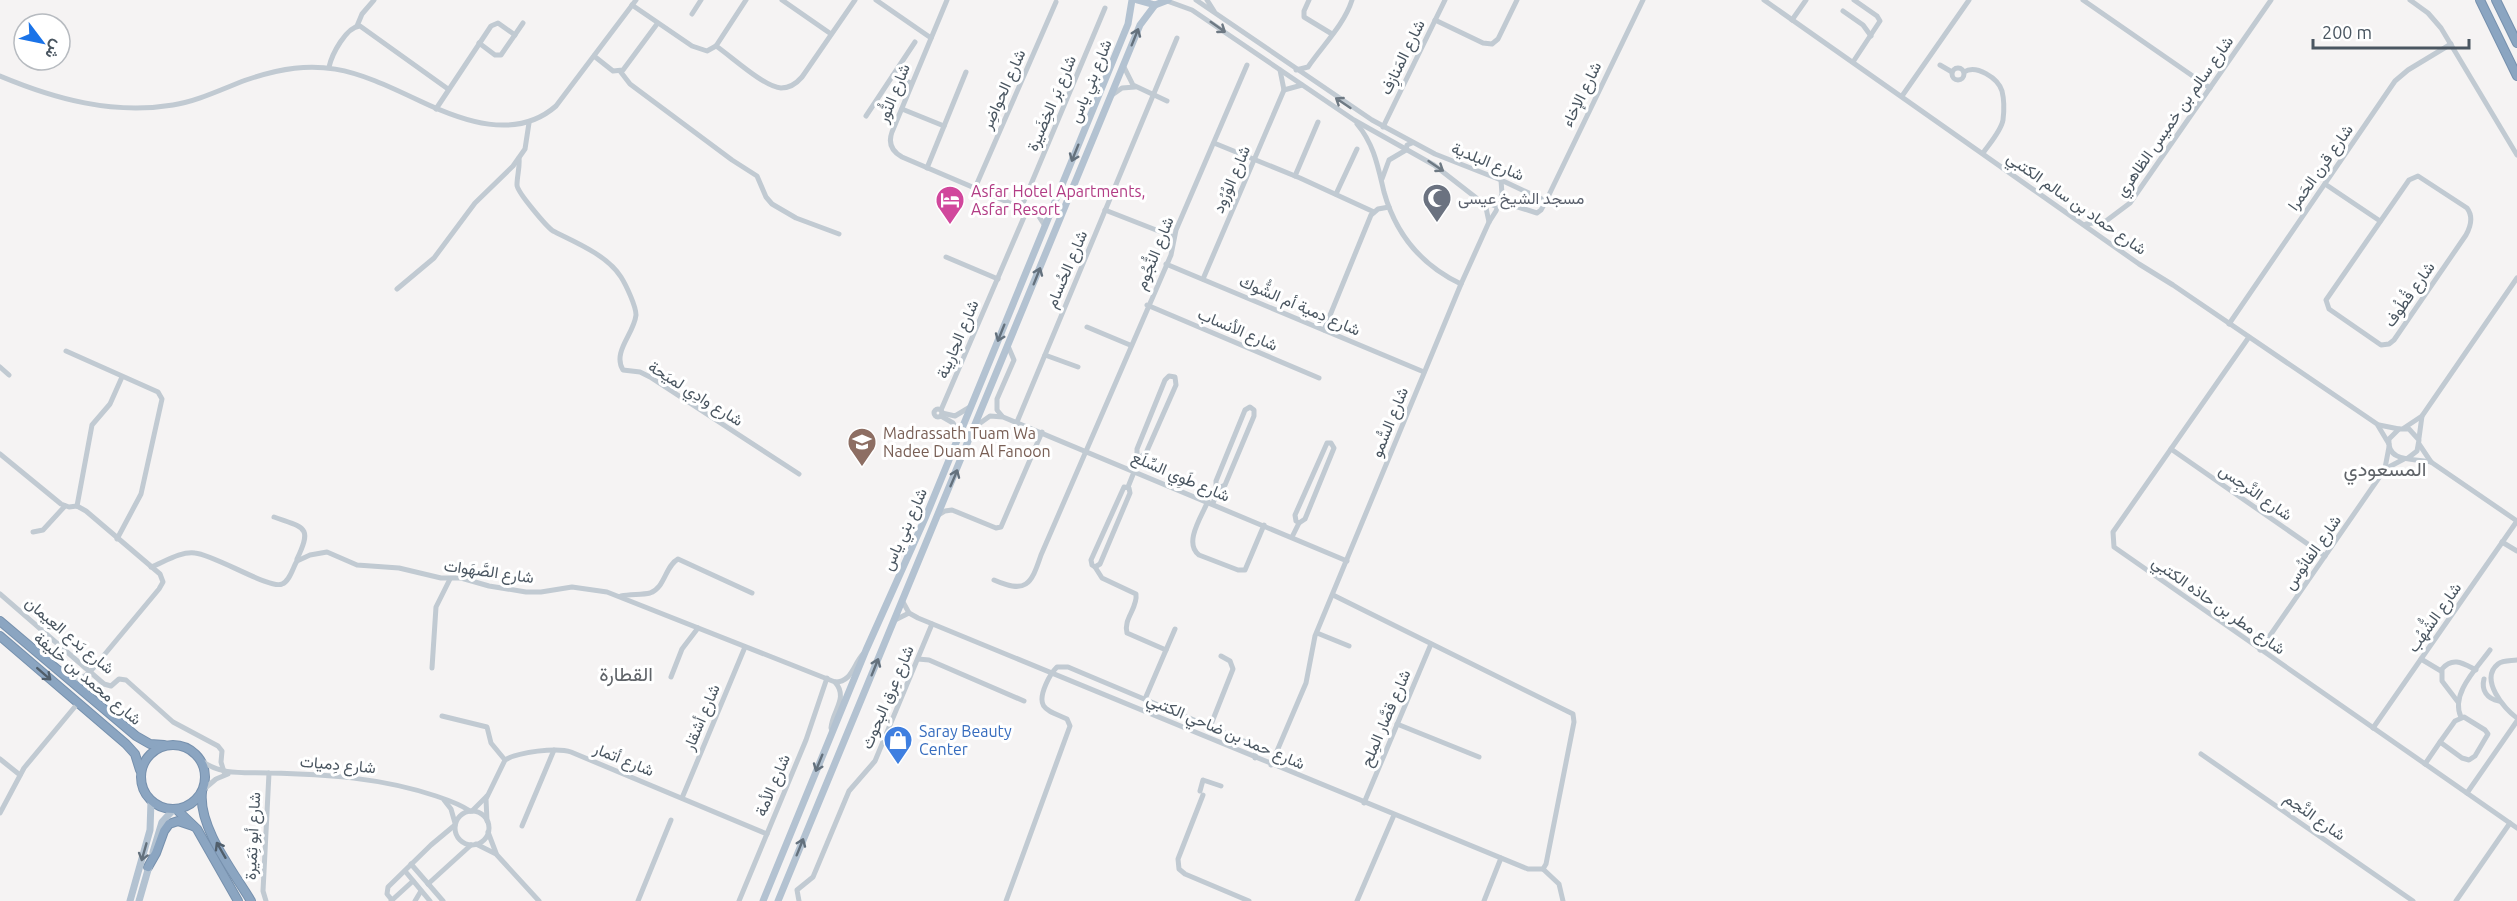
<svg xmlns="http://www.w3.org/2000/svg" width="2517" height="901" viewBox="0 0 2517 901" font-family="Ubuntu,Vazirmatn,sans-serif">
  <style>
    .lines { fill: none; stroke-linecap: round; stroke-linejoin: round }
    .highway-casing { stroke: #7690ad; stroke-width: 10 }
    .minor { stroke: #c1cad2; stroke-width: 5 }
    .major { stroke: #b3c2d1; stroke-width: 7 }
    .highway { stroke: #8ba5c1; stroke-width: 8 }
    .oneway { stroke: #6e7983 }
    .oneway2 { stroke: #64717d }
    .oneway3 { stroke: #505e6b }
    .labels { text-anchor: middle; stroke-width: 6; stroke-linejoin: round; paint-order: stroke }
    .street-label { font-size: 16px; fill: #4a5661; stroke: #fff }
    .hotel-label { font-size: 16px; fill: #b23c85; stroke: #fff; text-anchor: start }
    .worship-label { font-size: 16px; fill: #5b616d; stroke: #fff; text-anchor: start }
    .education-label { font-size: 16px; fill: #785e54; stroke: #fff; text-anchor: start }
    .shop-label { font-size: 16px; fill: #366cbe; stroke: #fff; text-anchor: start }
    .quarter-label { font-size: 20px; fill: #5f6368; stroke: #fff }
  </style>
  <rect width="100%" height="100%" fill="#f5f3f3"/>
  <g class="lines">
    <g class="highway-casing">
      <g id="highway">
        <polyline points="2480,0 2517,76"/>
        <polyline points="2496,0 2517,43"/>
        <polyline points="0,621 136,736 150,744 164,745"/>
        <polyline points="0,636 126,744 135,754 140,770"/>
        <circle cx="173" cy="777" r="32"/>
        <path d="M202,792C198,827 233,871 251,901"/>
        <polyline points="176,809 197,829 238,901"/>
        <polyline points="148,867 156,853 164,831 169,824 178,821 193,826"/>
      </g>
    </g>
    <g class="minor">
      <polyline points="782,0 831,34"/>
      <polyline points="876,0 931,38"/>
      <path d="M947,0L892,132C888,143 891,151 902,157L1038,215L1045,226"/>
      <polyline points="1196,0 1372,120 1435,154 1501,180 1546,201"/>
      <polyline points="1207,0 1214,11"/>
      <polyline points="1309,0 1304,11 1304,17 1332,34"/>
      <polyline points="1764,0 2139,264 2173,285 2377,424 2389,444"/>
      <polyline points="2083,0 2210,88"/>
      <polyline points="2410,0 2428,13 2441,28 2517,155"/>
      <polyline points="1167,1 1192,10 1354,120 1434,165 1479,200 1498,207 1518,207 1537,213 1541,210 1546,201 1643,0"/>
      <polyline points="632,5 692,46 707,51 716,46 746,0"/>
      <polyline points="1843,11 1863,25 1871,36"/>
      <polyline points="692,14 701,0"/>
      <polyline points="1435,20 1483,43 1492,44 1498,39 1517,0"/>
      <polyline points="1792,20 1806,0"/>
      <polyline points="357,26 362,14 374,0"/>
      <polyline points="479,43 495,55 501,55 523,23"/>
      <path d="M716,46C731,56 764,87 781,88C790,88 796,84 802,77L855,0"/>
      <polyline points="594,56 613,71 623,70 657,24"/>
      <polyline points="1853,62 1880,21 1877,16 1854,0"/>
      <polyline points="1123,65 1133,85 1167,101"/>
      <polyline points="1940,65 1952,72"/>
      <path d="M329,67C332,54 346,27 360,26L448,89"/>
      <circle cx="1958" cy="74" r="6"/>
      <path d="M1296,70L1308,67C1323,45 1344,25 1352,0"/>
      <polyline points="620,71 630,84 732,160 757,176 766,197 772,204 796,218 839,234"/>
      <path d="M1964,72C1976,64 1998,78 2002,91C2004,99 2004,112 2003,120C2001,131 1990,143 1983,153"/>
      <polyline points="893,75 911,83"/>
      <path d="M0,76C55,99 113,115 173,105C198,101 222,89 246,80C319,55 353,69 420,101C462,121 516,141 556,106L636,0"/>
      <polyline points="1284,90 1302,85"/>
      <polyline points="1112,95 1122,88 1135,87"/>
      <polyline points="1902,96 1969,0"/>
      <polyline points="436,109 491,26 498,23 515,35"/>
      <polyline points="902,109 944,126"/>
      <polyline points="866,116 915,42"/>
      <path d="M1357,124C1374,144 1378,167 1384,192C1396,235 1421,265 1461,284"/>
      <polyline points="1383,127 1445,0"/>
      <polyline points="1214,143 1300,178 1374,212"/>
      <path d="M519,158C520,167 517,176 517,185C517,192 547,227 553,231C575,242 607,255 621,277C626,285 636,306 636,315C634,334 612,352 623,370L640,372L650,377L799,474"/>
      <polyline points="927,168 966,72"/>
      <polyline points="1295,176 1318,122"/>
      <path d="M2418,176L2467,208C2473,216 2471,226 2466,235L2394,340L2389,344L2381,345L2329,309L2326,300L2409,180Z"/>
      <polyline points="1382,179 1389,160 1406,150 1407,145 1412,143"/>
      <polyline points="2325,184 2380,221"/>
      <polyline points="975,188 1056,2"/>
      <polyline points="1336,194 1357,149"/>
      <polyline points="1485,203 1489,222"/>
      <polyline points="1021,208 1105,8"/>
      <polyline points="1105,210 1174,237"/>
      <polyline points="2086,224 2106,221 2130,203 2271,0"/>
      <polyline points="946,257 998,279"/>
      <polyline points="1166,264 1424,372"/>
      <polyline points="1203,279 1284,90 1280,70"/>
      <polyline points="397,289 434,258 475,203 513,166 525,149 529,123"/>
      <polyline points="1147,305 1319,378"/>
      <polyline points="2229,324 2395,81 2408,70 2451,44"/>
      <polyline points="1087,327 1130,345"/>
      <polyline points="1324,330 1371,215 1378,209 1389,207"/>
      <polyline points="2249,337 2113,532 2114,547 2517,828"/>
      <polyline points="66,351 158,392 162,399 141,494 117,539"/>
      <polyline points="1045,355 1078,367"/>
      <polyline points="0,367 9,375"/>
      <polygon points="1169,376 1175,377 1176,385 1146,453 1140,457 1137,455 1137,449 1165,380"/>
      <polygon points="1250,407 1254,410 1254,416 1225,485 1219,488 1216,486 1216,481 1245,410"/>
      <circle cx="938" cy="413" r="4"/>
      <polyline points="941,410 1027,210"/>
      <polyline points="942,413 955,416 970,407"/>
      <polyline points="941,416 953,423 959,434"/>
      <polyline points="1002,416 997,410 997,399 1014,360 1008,346"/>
      <polyline points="1017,422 1177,38"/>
      <polyline points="2379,425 2399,429"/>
      <polyline points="976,426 990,416 1003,417 1347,561"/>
      <polyline points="2404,428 2422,416 2517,278"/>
      <polyline points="2419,438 2422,416"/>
      <polygon points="1327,443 1331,443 1334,448 1305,519 1299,523 1296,521 1295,515"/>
      <polyline points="2419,444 2431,462 2517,521"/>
      <polyline points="2171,449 2325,556"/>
      <polyline points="0,454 61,504 69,507 77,506"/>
      <path d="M2408,458L2417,451L2419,440L2409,429H2399L2389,439C2386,463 2415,458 2431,462"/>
      <polyline points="2385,468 2389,447"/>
      <polygon points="1124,487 1129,488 1130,493 1100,564 1095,567 1092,565 1091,560"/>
      <polyline points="1128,487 1140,457"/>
      <path d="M1208,501C1202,516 1183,543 1199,555L1238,570H1245L1264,525"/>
      <polyline points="1213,503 1219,488"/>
      <polyline points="77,506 86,511 160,574 163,582 159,589 90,672 86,682 87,695"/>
      <polyline points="77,506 92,425 110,404 122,377"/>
      <polyline points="937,516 945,511 952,510 996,528 1001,527 1042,432"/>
      <path d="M274,517C304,528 313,526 297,559"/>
      <polyline points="33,532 43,530 65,506"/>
      <polyline points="1292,537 1299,523"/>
      <polyline points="2502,542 2517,551"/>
      <path d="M151,567C164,562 181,551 195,553C215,555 271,590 282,584C290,581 293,567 297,561L310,555L327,552L357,565L399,568L441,578H461L489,586L526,592H541L572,587L607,592L835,682C852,682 853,665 863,654"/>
      <path d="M1095,567L1102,578L1136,594C1138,608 1123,619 1127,633L1166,650"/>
      <path d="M994,580C1026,594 1031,585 1041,555L1171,255L1176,230L1247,65"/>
      <polyline points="0,594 104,684 111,686 119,679 126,680 173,722 218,746 222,751 221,762 224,772"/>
      <path d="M621,596C630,594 642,595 650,593C665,588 665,566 678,559L752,593"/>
      <polyline points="903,602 909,613 918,618 1528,869 1543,869 1546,864 1574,722 1573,714 1333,595"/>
      <polyline points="895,620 909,613"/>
      <polyline points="1317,633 1349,646"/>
      <polyline points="2260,650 2385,469 2404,459"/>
      <polyline points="918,659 929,660 1024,701"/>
      <polyline points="2421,659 2441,671"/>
      <path d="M2517,660C2511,661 2503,660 2498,664C2479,679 2504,709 2517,718"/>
      <polyline points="432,668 436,607 450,579"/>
      <polyline points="671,677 682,649 698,628"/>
      <polyline points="70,679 80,679 89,673"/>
      <path d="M2484,679C2481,690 2487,699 2499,701"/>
      <polyline points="1145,699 1175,629"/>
      <path d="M2458,702L2442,681V669C2453,656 2464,664 2476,670"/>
      <polyline points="442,716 487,727 491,743 505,760"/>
      <path d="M2461,717C2450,694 2477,668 2490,650"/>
      <polygon points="2464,717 2485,730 2488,734 2475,756 2469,760 2462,758 2440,742 2455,721"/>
      <polyline points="1397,724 1479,757"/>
      <polyline points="1210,727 1233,669 1230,661 1221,656"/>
      <polyline points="2373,728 2517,521"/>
      <path d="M833,731L831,728C832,711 849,698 835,682"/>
      <polyline points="2201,754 2413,901"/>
      <polyline points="0,759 20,775"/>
      <path d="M202,761C222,776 245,772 269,773C326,774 382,778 436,796C448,800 460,804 470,811"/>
      <polyline points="2425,764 2440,742"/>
      <polyline points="1271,765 1306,683 1315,636 1461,284 1489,222 1496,211 1502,194 1501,180"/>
      <polyline points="203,790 216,779 228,774"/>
      <polyline points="1200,791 1203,780 1221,786"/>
      <polyline points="2467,793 2517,721"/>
      <polyline points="1203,795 1178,859 1179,869 1185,874 1249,901"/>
      <polyline points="682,798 745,647"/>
      <polyline points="444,800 451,809 455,823"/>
      <polyline points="1364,803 1431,644"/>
      <polyline points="472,811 487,796"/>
      <circle cx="472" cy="828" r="17"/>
      <polyline points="0,813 24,768 78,703"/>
      <path d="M487,821L486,799L505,760C518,752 557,747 571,752L767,834"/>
      <polyline points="522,826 554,750"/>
      <polyline points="488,832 496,853"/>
      <polyline points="476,844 496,854 539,901"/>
      <polyline points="411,864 443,901"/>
      <polyline points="1543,869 1559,884 1563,901"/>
      <polyline points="405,871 430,901"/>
      <polyline points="428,884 471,845"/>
      <polyline points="392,900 387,894 388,887 431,845 455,825"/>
      <polyline points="266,901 263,891 269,773"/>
      <polyline points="391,901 413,881"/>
      <polyline points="415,901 421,891"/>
      <polyline points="638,901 671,820"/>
      <polyline points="739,901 806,740 827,678"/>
      <polyline points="799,901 797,890 813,877 849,791 875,761 932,624"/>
      <path d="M1006,901L1070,726L1067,719C1047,710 1035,709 1046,684C1049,677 1052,672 1057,667H1068L1251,744L1256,748L1255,758"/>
      <polyline points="1357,901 1394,815"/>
      <polyline points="1484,901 1501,858"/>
      <polyline points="2456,901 2510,823"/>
    </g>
    <g class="major">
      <polyline points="1137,0 1155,5 1168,0"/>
      <polyline points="153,852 162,822 174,809"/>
      <polyline points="130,901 150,830 151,801"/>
      <polyline points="139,901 150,863"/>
      <polyline points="763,901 866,650 926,516 1128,24 1132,0"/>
      <polyline points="778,901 1140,25 1155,5"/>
    </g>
    <use href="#highway" class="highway"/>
  </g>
  <defs><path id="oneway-shaft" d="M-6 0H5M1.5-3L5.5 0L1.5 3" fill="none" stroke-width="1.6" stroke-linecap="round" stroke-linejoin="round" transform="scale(1.5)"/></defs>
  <g class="oneway">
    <use href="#oneway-shaft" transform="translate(1218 27) rotate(35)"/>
    <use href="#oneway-shaft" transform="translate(1343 103) rotate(-146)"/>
    <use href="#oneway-shaft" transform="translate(1436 166) rotate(34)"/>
  </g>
  <g class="oneway2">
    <use href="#oneway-shaft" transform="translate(1135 37) rotate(-68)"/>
    <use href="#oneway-shaft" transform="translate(1075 153) rotate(112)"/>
    <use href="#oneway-shaft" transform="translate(1037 276) rotate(-68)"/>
    <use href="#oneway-shaft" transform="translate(1001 333) rotate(112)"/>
    <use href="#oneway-shaft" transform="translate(954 478) rotate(-67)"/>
    <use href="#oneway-shaft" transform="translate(875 667) rotate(-68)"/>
    <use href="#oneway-shaft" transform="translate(819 763) rotate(112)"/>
    <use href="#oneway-shaft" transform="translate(800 847) rotate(-68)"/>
    <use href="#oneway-shaft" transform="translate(144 852) rotate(106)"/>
  </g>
  <g class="oneway3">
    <use href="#oneway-shaft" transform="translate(44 674) rotate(41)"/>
    <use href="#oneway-shaft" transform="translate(221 850) rotate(-120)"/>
  </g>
  <defs>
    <g id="mosque-pin" transform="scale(1.5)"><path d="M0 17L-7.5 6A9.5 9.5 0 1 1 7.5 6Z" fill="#6b7280" stroke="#fff"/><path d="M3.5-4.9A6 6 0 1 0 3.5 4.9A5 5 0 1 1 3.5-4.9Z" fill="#fff"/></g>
    <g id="hotel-pin" transform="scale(1.5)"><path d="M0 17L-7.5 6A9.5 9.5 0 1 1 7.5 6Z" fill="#d1479c" stroke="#fff"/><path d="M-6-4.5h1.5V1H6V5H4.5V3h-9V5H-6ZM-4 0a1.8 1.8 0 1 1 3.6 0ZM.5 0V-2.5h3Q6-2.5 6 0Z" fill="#fff"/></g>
    <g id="school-pin" transform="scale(1.5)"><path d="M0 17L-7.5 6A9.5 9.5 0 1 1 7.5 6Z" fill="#8d6e63" stroke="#fff"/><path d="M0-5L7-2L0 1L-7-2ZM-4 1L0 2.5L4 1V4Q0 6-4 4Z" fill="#fff"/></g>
    <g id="shop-pin" transform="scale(1.5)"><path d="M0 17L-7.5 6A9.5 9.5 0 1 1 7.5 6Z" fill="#3f7fe0" stroke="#fff"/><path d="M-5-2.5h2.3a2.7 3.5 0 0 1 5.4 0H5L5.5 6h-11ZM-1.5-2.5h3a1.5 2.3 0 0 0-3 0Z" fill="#fff"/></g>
  </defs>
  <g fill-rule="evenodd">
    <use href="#mosque-pin" x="1437" y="198"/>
    <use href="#hotel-pin" x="950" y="200"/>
    <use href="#school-pin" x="862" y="442"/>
    <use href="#shop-pin" x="898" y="740"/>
  </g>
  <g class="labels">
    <g class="street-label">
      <text transform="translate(1402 57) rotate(-64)" y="6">شارع المَنازِف</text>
      <text transform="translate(1090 81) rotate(-68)" y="6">شارع بني ياس</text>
      <text transform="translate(1003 89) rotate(-66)" y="6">شارع الحواضِر</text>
      <text transform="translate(893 93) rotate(-68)" y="6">شارع النُّور</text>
      <text transform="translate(1581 94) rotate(-64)" y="6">شارع الإخاء</text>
      <text transform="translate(1051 103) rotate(-67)" y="6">شارع بَر الخِضَيرة</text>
      <text transform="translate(2174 116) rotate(-55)" y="6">شارع سالم بن خميس الظاهري</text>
      <text transform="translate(1488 161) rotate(22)" y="6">شارع البلدية</text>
      <text transform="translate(2320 167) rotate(-55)" y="6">شارع قرن الحَمرا</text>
      <text transform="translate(1231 179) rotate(-67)" y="6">شارع الوُرُود</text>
      <text transform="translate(2077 203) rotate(35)" y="6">شارع حماد بن سالم الكتبي</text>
      <text transform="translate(1154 253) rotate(-68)" y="6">شارع النُّجُوم</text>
      <text transform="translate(1066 269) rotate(-67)" y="6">شارع الحُسام</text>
      <text transform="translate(2409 294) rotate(-55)" y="6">شارع قُطُوف</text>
      <text transform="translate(1300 305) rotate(23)" y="6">شارع دِمية أم الشُّوك</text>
      <text transform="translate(1238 329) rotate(23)" y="6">شارع الأنساب</text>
      <text transform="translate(957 339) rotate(-67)" y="6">شارع الجارِينة</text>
      <text transform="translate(696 393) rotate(32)" y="6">شارع وادِي لميَحة</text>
      <text transform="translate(1389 422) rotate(-68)" y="6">شارع السُّمو</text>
      <text transform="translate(1181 476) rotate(23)" y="6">شارع طَوِي السِّلَع</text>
      <text transform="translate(2256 492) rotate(35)" y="6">شارع النَّرجِس</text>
      <text transform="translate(904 529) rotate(-66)" y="6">شارع بني ياس</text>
      <text transform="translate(2312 552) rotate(-55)" y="6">شارع الفانُوس</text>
      <text transform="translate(489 571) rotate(8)" y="6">شارع الصَّهَوات</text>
      <text transform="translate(2219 605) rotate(35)" y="6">شارع مطر بن حاذه الكتبي</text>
      <text transform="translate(2434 617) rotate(-55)" y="6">شارع الشُّهُب</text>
      <text transform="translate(70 635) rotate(40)" y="6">شارع بَدع العِيمان</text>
      <text transform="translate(88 678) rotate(40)" y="6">شارع محمد بن خليفة</text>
      <text transform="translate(887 697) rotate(-67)" y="6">شارع عِرق البِحوث</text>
      <text transform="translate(701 717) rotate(-67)" y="6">شارع أشقار</text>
      <text transform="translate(1385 718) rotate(-67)" y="6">شارع قصَّار المِلح</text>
      <text transform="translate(1226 731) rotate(23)" y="6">شارع حمد بن ضاحي الكتبي</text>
      <text transform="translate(624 759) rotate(22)" y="6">شارع أتمار</text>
      <text transform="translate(338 764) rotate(5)" y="6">شارع دِميات</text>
      <text transform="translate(772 785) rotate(-67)" y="6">شارع الأمة</text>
      <text transform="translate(2315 816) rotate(35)" y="6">شارع النَّجم</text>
      <text transform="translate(252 836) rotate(-87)" y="6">شارع أبو ثِمَيرة</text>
    </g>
    <g class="hotel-label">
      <text x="971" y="197">Asfar Hotel Apartments,<tspan x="971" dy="18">Asfar Resort</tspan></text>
    </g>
    <g class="worship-label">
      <text x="1458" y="204">مسجد الشيخ عيسى</text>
    </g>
    <g class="education-label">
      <text x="883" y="439">Madrassath Tuam Wa<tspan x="883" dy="18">Nadee Duam Al Fanoon</tspan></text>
    </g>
    <g class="shop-label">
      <text x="919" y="737">Saray Beauty<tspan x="919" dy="18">Center</tspan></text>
    </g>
    <g class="quarter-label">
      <text x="2385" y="476">المسعودي</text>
      <text x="626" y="681">القطارة</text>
    </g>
  </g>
  <g transform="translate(42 42) rotate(122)"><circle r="28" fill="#ffffff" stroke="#b7bbc0" stroke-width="1.5"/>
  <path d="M0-4.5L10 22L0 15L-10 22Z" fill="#1a73e8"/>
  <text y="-9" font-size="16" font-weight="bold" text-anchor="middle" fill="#4a5661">ش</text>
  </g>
  <path d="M2313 39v9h156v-9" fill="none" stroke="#4a5661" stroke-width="3"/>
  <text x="2322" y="39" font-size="18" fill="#4a5661" stroke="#ffffff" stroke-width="4.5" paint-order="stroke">200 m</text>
</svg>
